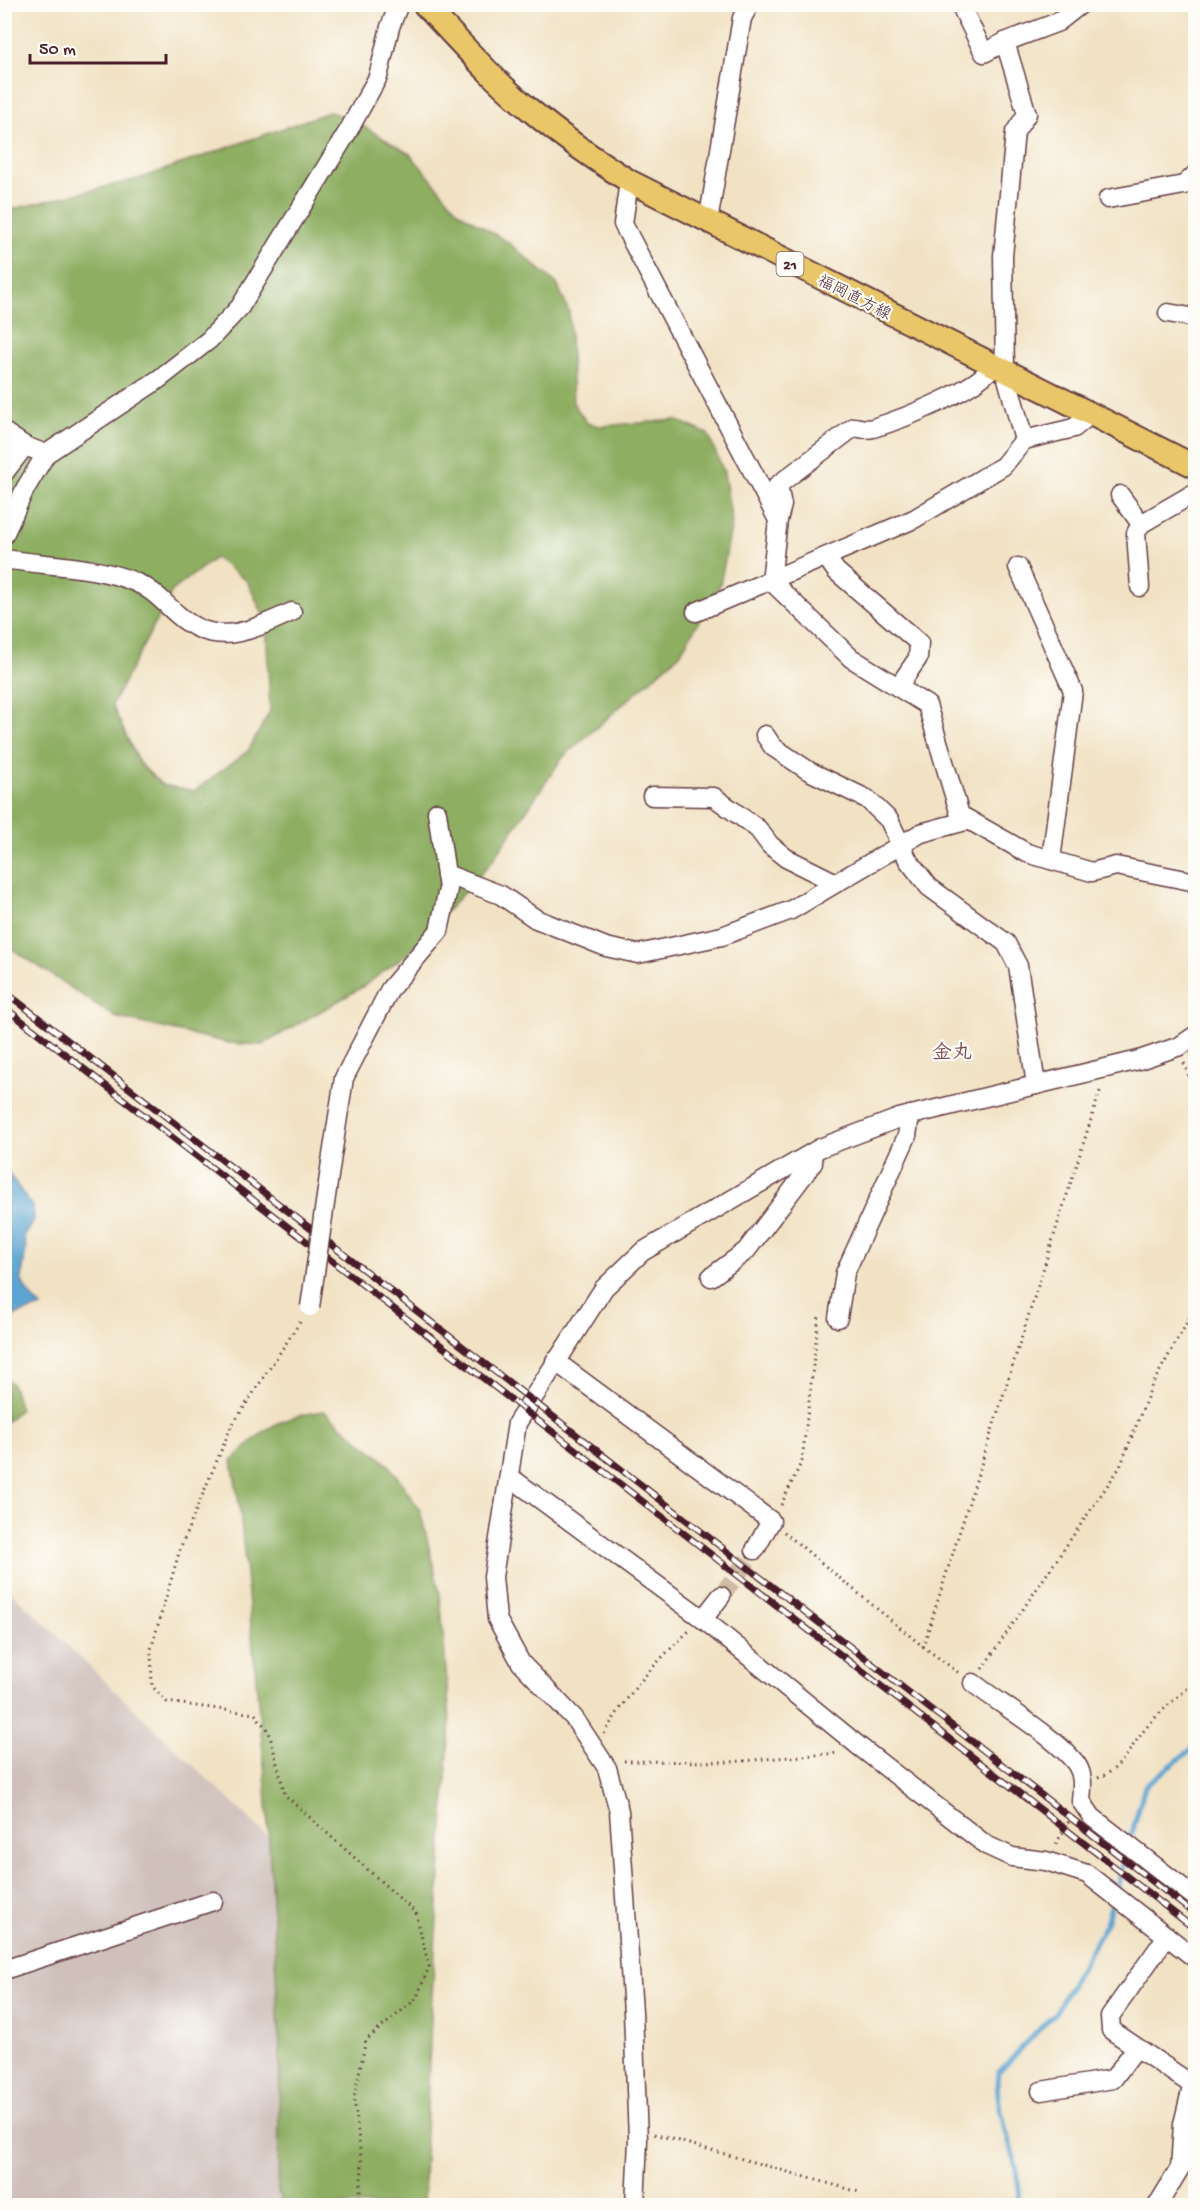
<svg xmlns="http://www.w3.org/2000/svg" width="1200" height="2210" viewBox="0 0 1200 2210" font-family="'Gochi Hand','Klee One',sans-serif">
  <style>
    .industrial { fill: #cfc0bb }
    .forest { fill: #8eae62; stroke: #6c6646; stroke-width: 1.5; fill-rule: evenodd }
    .water { fill: #5ba4d2; stroke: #52627e; stroke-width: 1.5 }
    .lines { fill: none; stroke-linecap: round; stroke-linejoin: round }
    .stream { stroke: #5ba4d2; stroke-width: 5 }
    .minor-tunnel { stroke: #d0bba5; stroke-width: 18; stroke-dasharray: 18 9; stroke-linecap: butt }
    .minor-casing { stroke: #633c42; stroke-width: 21 }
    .major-casing { stroke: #633c42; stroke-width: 26 }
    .path { stroke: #633c42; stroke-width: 3; stroke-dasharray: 1.5 4.5; stroke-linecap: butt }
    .minor { stroke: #fff; stroke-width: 18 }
    .major { stroke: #e9c769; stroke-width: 22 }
    .rail-casing { stroke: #4a1f2b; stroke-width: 7 }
    .rail { stroke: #fdfcf7; stroke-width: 4.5; stroke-dasharray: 14; stroke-linecap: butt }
    .minor-bridge-casing { stroke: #633c42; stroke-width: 21; stroke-linecap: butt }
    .minor-bridge { stroke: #fff; stroke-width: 18 }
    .labels { text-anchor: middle; stroke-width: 4.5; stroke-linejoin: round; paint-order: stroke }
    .shield { fill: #fdfcf7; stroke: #806168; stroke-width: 1.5 }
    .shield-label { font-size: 15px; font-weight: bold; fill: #4a1f2b }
    .street-label { font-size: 16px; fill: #4a1f2b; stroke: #fdfcf7 }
    .quarter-label { font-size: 20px; font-weight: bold; fill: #804f53; stroke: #fdfcf7 }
  </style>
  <rect width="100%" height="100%" fill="#fdfcf7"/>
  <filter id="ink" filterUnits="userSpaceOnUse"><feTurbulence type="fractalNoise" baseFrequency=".0167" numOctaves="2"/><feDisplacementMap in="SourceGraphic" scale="12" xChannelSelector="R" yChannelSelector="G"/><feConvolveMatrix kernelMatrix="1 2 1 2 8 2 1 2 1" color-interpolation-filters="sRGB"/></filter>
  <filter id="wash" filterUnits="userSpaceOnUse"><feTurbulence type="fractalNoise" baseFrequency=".008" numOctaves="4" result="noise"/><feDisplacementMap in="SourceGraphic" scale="24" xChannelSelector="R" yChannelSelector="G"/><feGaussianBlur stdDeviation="1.35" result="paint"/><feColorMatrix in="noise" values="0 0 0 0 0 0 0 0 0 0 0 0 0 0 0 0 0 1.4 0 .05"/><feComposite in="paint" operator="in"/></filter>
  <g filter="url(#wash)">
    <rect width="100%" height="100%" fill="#f1e2c4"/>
    <polygon class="industrial" points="4,1585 285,1853 367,2205 5,2205"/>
    <g class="forest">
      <path d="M329,112L349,118L410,154L459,212L509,243L557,284L569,312L573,403L587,423L601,426L676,420L708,434L724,473L732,523L720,585L680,654L562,758L493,860L411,951L364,986L262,1045L229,1043L115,1017L5,944L4,211L138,179ZM215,558L247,581L266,621L270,711L248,751L194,791L162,785L139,763L112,705L172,591Z"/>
      <polygon points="5,1378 12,1384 20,1409 5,1423"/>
      <path d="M324,1411L390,1466L420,1510L440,1593L450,1722L432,1995L423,2205H285L278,2193L280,2050L266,1786L240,1510L232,1461C265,1427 277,1418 324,1411Z"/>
    </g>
    <polygon class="water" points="5,1168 33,1208 34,1219 24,1236 26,1250 21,1279 28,1293 42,1307 5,1318"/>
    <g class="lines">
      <g class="stream">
        <polyline points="1116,1891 1145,1786 1196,1746"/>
        <path d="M1016,2206C1029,2173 991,2113 998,2073L1055,2013L1106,1923L1113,1900"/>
      </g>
    </g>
  </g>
  <g filter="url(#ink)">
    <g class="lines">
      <polyline class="minor-tunnel" points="721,1596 755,1550"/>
      <g class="minor-casing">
        <g id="minor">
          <polyline points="960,4 984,53 1005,42"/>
          <polyline points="629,181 623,224 778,520 771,581 851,658 927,705 960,815 1027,853 1092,872 1116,866 1196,882"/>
          <polyline points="1108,199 1184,185 1196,174"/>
          <polyline points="708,222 742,18 750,4"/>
          <polyline points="1168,313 1196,318"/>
          <polyline points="4,432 25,446 46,454"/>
          <polyline points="1024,440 1005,371 1003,256 1015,132 1027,114 1005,42 1058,22 1081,4"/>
          <polyline points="4,473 25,446"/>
          <polyline points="1120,495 1141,524"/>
          <path d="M778,520L782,505L778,485L854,427C860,428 867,430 873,428C900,420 980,389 993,365"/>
          <polyline points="4,535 25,489 46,454 159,379 209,340 240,307 347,133 378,77 390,27 399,4"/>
          <polyline points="827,558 836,571 919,643 918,658 898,687"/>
          <path d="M4,559C48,566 93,565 135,582C153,589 164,603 178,615C217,649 251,630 292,612"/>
          <polyline points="1018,567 1073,691 1051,860"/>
          <polyline points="1140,587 1136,533 1141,524 1196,492"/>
          <polyline points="696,612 914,519 1003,466 1024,440 1074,428 1091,414"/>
          <polyline points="765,735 773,747 809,771 867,799 889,820 908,860 929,887 1006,943 1018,966 1036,1085"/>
          <polyline points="652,796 714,797 758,829 770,845 786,858 836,883 921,833 969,820"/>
          <polyline points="446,874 501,895 536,919 606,947 638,954 722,936 791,910 836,883"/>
          <polyline points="331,1162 344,1078 390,989 439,931 448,889 437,812"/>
          <polyline points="711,1277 746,1251 813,1163 811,1154"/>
          <polyline points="838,1318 845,1273 907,1136 910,1115"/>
          <polyline points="555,1361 771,1521 755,1550"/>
          <polyline points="510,1477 703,1619 860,1747 986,1845 1012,1857 1046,1861 1087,1874 1196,1959"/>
          <polyline points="703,1619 721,1596"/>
          <path d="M973,1683C999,1703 1060,1740 1077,1765C1084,1776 1082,1789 1081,1801L1092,1817L1196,1898"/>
          <polyline points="1167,1936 1110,2016 1111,2030 1194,2086"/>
          <polyline points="4,1970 213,1901"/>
          <polyline points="1041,2091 1113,2079 1136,2048"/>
          <polyline points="635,2206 638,2140 633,2012 619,1811 607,1768 574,1718 521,1663 497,1619 493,1577 517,1423 604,1288 642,1252 820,1148 899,1118 1139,1060 1180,1046 1196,1035"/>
          <polyline points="1157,2206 1180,2168 1183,2124 1191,2091 1196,2084"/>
        </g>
      </g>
      <g class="major-casing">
        <path id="major" d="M424,4C460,42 494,81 535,114C565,139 596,160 629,181L1196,467"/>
      </g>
      <g class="path">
        <polyline points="1184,1063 1196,1095"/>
        <polyline points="300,1322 231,1427 181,1546 151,1649 152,1686 167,1702 255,1714 269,1732 285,1795 416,1913 429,1967 416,1999 366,2040 354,2098 362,2167 359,2206"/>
        <polyline points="781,1505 802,1461 819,1314"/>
        <polyline points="784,1532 921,1645 959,1673"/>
        <polyline points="923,1647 1101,1088"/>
        <polyline points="982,1669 1120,1467 1152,1385 1189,1319 1196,1287"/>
        <path d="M604,1734C631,1689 652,1666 689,1631"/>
        <polyline points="624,1761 729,1762 839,1753"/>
        <path d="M1098,1778C1123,1769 1131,1745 1147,1727C1161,1710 1179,1696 1196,1681"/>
        <polyline points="1056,1844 1072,1816"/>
        <polyline points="654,2134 859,2192"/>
      </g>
      <use href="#minor" class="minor"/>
      <use href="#major" class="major"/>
      <g class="rail-casing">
        <g id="rail">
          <polyline points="4,991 1196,1915"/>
          <polyline points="4,1007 1196,1930"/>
        </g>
      </g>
      <use href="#rail" class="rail"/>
      <g class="minor-bridge-casing">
        <polyline id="minor-bridge" points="310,1307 331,1162"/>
      </g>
      <use href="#minor-bridge" class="minor-bridge"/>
    </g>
  </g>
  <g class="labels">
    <rect class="shield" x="776.5" y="252" width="27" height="24" rx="4.5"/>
    <g class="shield-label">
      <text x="790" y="269">21</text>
    </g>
    <g class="street-label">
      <text transform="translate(855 296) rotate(27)" y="6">福岡直方線</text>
    </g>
    <g class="quarter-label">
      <text x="952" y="1058">金丸</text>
    </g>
  </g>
  <rect width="1200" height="2210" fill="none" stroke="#fdfcf7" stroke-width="24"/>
  <path d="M30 54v9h136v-9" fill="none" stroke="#4a1f2b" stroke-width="3"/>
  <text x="39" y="54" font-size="18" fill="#4a1f2b" stroke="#fdfcf7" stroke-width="4.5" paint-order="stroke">50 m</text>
</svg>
